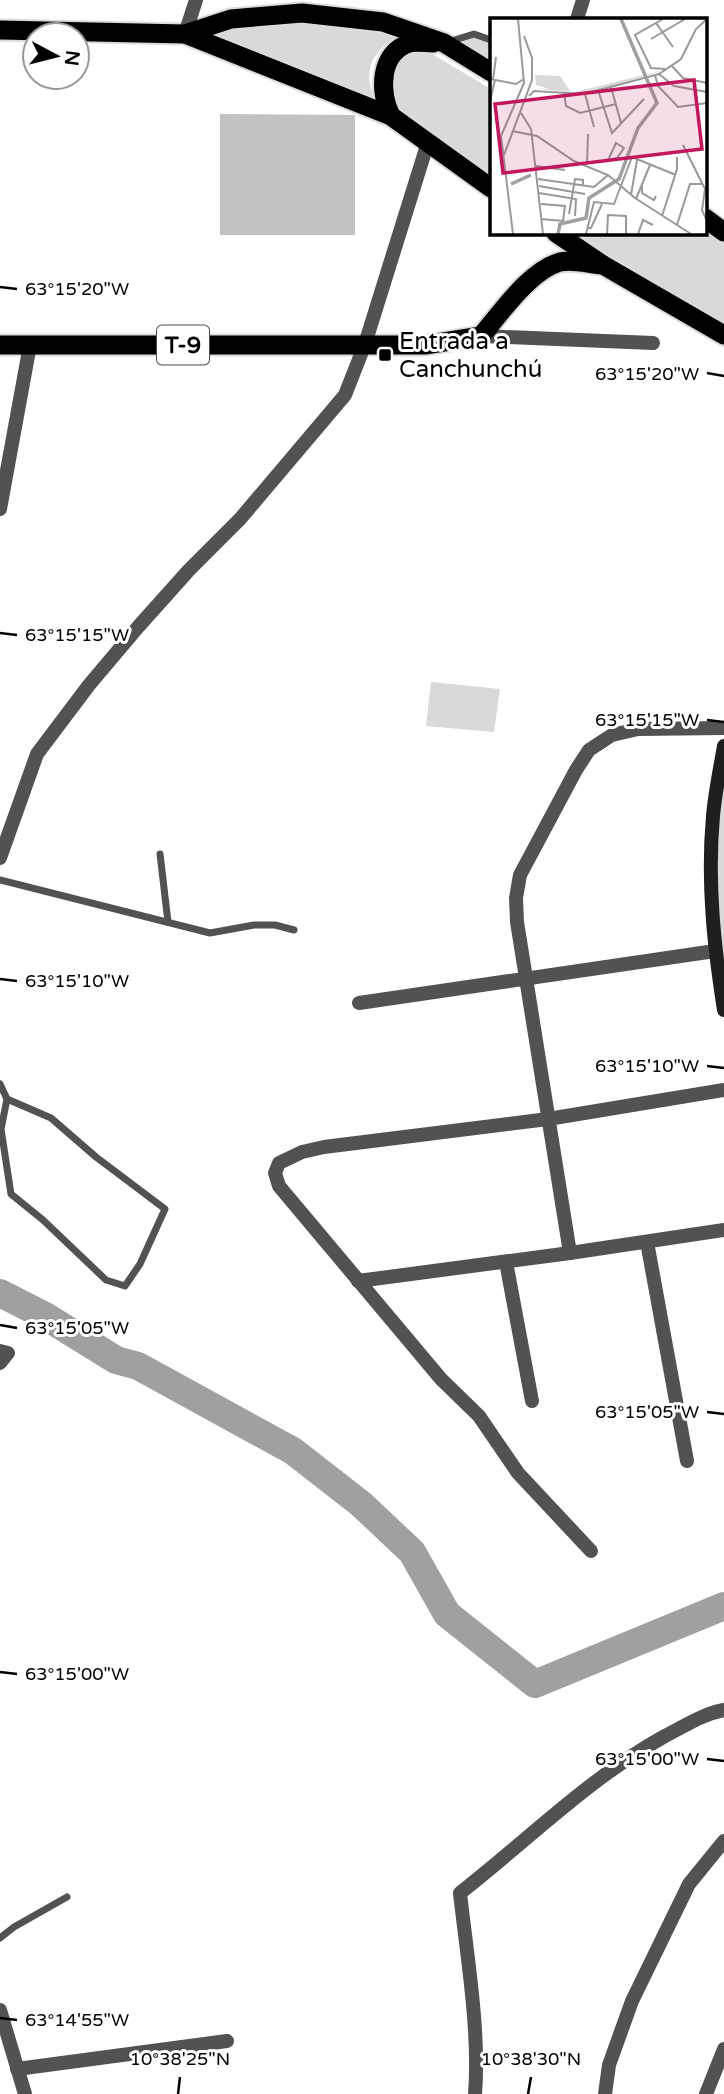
<svg xmlns="http://www.w3.org/2000/svg" width="724" height="2094" viewBox="0 0 724 2094" font-family="'Varela Round',sans-serif">
  <style>
    .green { fill: #d9d9d9 }
    .lines { fill: none; stroke-linecap: round; stroke-linejoin: round }
    .river { stroke: #a0a0a0; stroke-width: 28 }
    .building { fill: #c2c2c2 }
    .trunk-casing { stroke: #dbdbdb; stroke-width: 23 }
    .service { stroke: #525252; stroke-width: 7 }
    .minor { stroke: #525252; stroke-width: 14 }
    .secondary { stroke: #1f1f1f; stroke-width: 14 }
    .trunk { stroke: #000; stroke-width: 19 }
    .ticks { fill: none; stroke: #000; stroke-width: 2.5 }
    .poi-dot { fill: #000; stroke: #fff; stroke-width: 2.5 }
    .labels { text-anchor: middle; stroke-width: 6; stroke-linejoin: round; paint-order: stroke }
    .shield { fill: #fff; stroke: #4c4c4c; stroke-width: 2 }
    .shield-label { font-size: 23px; font-weight: bold; fill: #000 }
    .poi-label { font-size: 24px; fill: #000; stroke: #fff; text-anchor: start }
    .inset-river { fill: none; stroke: #a0a0a0; stroke-width: 3.5 }
    .inset-road { fill: none; stroke: #999; stroke-width: 2 }
    .view { fill: #c2185b; fill-opacity: 0.15; stroke: #c2185b; stroke-width: 3.5 }
    .inset-edge { fill: none; stroke: #000; stroke-width: 3.5 }
    .ticks-label { font-size: 18px; text-anchor: middle; fill: #000; stroke: #fff; stroke-width: 6; stroke-linejoin: round; paint-order: stroke }
  </style>
  <rect width="100%" height="100%" fill="#fff"/>
  <g class="green">
    <path d="M304,19L363,26L397,36C369,55 361,73 378,105L200,33Z"/>
    <polygon points="474,34 491,40 491,62 459,42"/>
    <polygon points="427,51 491,89 491,175 397,110 388,97 392,66 408,52"/>
    <polygon points="705,231 724,245 724,323 611,257 576,233"/>
    <polygon points="431,682 500,689 494,732 426,726"/>
    <polygon points="724,746 724,1010 711,878"/>
  </g>
  <g class="lines">
    <polyline class="river" points="0,1293 45,1316 116,1360 138,1366 293,1451 361,1504 412,1552 447,1614 535,1684 724,1606"/>
  </g>
  <polygon class="building" points="220,114 355,115 355,235 220,235"/>
  <g class="lines">
    <g class="trunk-casing">
      <g id="trunk">
        <polyline points="0,30 185,34 231,19 302,13 383,22 444,43 491,72"/>
        <polyline points="185,34 391,116 491,188"/>
        <path d="M391,116C379,93 379,52 410,43C416,41 426,43 433,43"/>
        <polyline points="705,218 724,232"/>
        <polyline points="556,233 603,265 724,335"/>
        <path d="M0,345H425L481,336C501,313 529,271 560,262C572,259 590,264 603,265"/>
      </g>
    </g>
    <g class="service">
      <polyline points="448,42 474,34 491,40"/>
      <polyline points="160,854 168,922"/>
      <polyline points="0,880 210,933 254,925 275,925 294,930"/>
      <polyline points="0,1084 7,1099"/>
      <polygon points="7,1099 51,1118 96,1157 165,1209 140,1264 125,1286 106,1280 43,1220 11,1194 1,1129"/>
      <polyline points="0,1938 14,1927 67,1897"/>
    </g>
    <g class="minor">
      <polyline points="577,19 583,0"/>
      <polyline points="185,34 196,0"/>
      <polyline points="481,336 653,343"/>
      <polyline points="0,509 30,345"/>
      <polyline points="0,858 37,754 89,685 138,627 189,570 240,519 345,395 365,344 428,142"/>
      <polyline points="359,1003 715,951"/>
      <polyline points="647,1242 687,1461"/>
      <polyline points="570,1253 517,922 516,898 520,875 576,770 589,750 612,735 638,729 724,728"/>
      <polyline points="506,1262 532,1401"/>
      <polyline points="358,1281 570,1253 724,1230"/>
      <polyline points="0,1351 8,1353 0,1363"/>
      <polyline points="591,1551 518,1473 479,1416 441,1379 279,1186 275,1173 279,1163 302,1152 324,1147 548,1119 724,1090"/>
      <polyline points="0,2010 25,2094"/>
      <polyline points="17,2069 227,2041"/>
      <path d="M475,2094C480,2032 467,1956 460,1893C528,1840 589,1778 665,1736C685,1726 702,1714 724,1710"/>
      <polyline points="605,2094 609,2065 632,2001 689,1884 724,1841"/>
      <polyline points="706,2094 724,2049"/>
    </g>
    <path class="secondary" d="M724,746C720,769 715,793 713,816C707,882 714,946 724,1010"/>
    <use href="#trunk" class="trunk"/>
  </g>
  <path class="ticks" d="M0,287L17,289M707,373L724,376M0,633L17,635M707,720L724,722M0,979L17,981M707,1066L724,1068M0,1325L17,1328M707,1412L724,1414M0,1672L17,1674M707,1759L724,1761M0,2018L17,2020M178,2094L180,2077M528,2094L531,2077"/>
  <rect class="poi-dot" x="378" y="348" width="14" height="14" rx="3.5"/>
  <g class="labels">
    <rect class="shield" x="157" y="325.5" width="52" height="39" rx="5"/>
    <g class="shield-label">
      <text x="183" y="353">T-9</text>
    </g>
    <g class="poi-label">
      <text x="399" y="349">Entrada a<tspan x="399" dy="28">Canchunchú</tspan></text>
    </g>
  </g>
  <g transform="translate(490 18)">
    <rect width="217" height="217" fill="#fff"/>
    <path d="M178,51L94,76L42,70L59,71L46,67L45,57L70,58L80,73L60,72L85,74Z" fill="#d9d9d9"/>
    <path class="inset-river" d="M21,166L41,157M68,216L70,206L96,200L99,180L129,161L148,110L167,85L131,1"/>
    <path class="inset-road" d="M173,1L145,17L161,50L175,51M166,5L183,29M161,21L195,1M182,48L193,60L217,65M169,56L184,68L217,74M165,57L168,68L188,89L217,85M0,61L26,66L34,61M3,62L6,39M121,69L131,105M108,72L122,115L154,81M74,75L76,88L90,95L126,86M95,76L104,109M39,78L44,73L94,76L169,56L191,41L206,11L217,1M0,83L5,62M31,95L41,111L53,216M22,113L47,118L84,143L118,157L145,180L201,216M126,125L134,130L127,140L118,142ZM193,127L215,171L212,192L217,203M14,137L42,62V40L34,18M97,146L98,116M46,148L75,152M48,161L104,169L118,157M49,168L95,176M152,168V175L164,182L166,178M49,175L86,181L85,198M141,177L147,142M146,181L160,147M51,186L75,188L73,203L51,201M79,196L85,161L93,162V168M172,198L187,151V139M187,207L200,166H213M97,210H101L112,186M23,216L11,118L34,65L28,1M96,216L104,184L124,186L142,139L186,157M117,216L118,197L136,198V216M148,216L153,202L163,207"/>
    <path class="view" d="M204,62L212,131L13,155L5,86Z"/>
    <rect width="217" height="217" class="inset-edge"/>
  </g>
  <g class="ticks-label">
    <text x="77" y="295">63°15'20"W</text>
    <text x="647" y="380">63°15'20"W</text>
    <text x="77" y="641">63°15'15"W</text>
    <text x="647" y="726">63°15'15"W</text>
    <text x="77" y="987">63°15'10"W</text>
    <text x="647" y="1072">63°15'10"W</text>
    <text x="77" y="1334">63°15'05"W</text>
    <text x="647" y="1418">63°15'05"W</text>
    <text x="77" y="1680">63°15'00"W</text>
    <text x="647" y="1765">63°15'00"W</text>
    <text x="77" y="2026">63°14'55"W</text>
    <text x="180" y="2065">10°38'25"N</text>
    <text x="531" y="2065">10°38'30"N</text>
  </g>
  <g transform="translate(56 56) rotate(97)"><circle r="33" fill="#ffffff" stroke="#999999" stroke-width="2"/>
  <path d="M0-5L12 26L0 18L-12 26Z" fill="#000000"/>
  <text y="-10" font-size="19" font-weight="bold" text-anchor="middle" fill="#000000">N</text>
  </g>
</svg>
